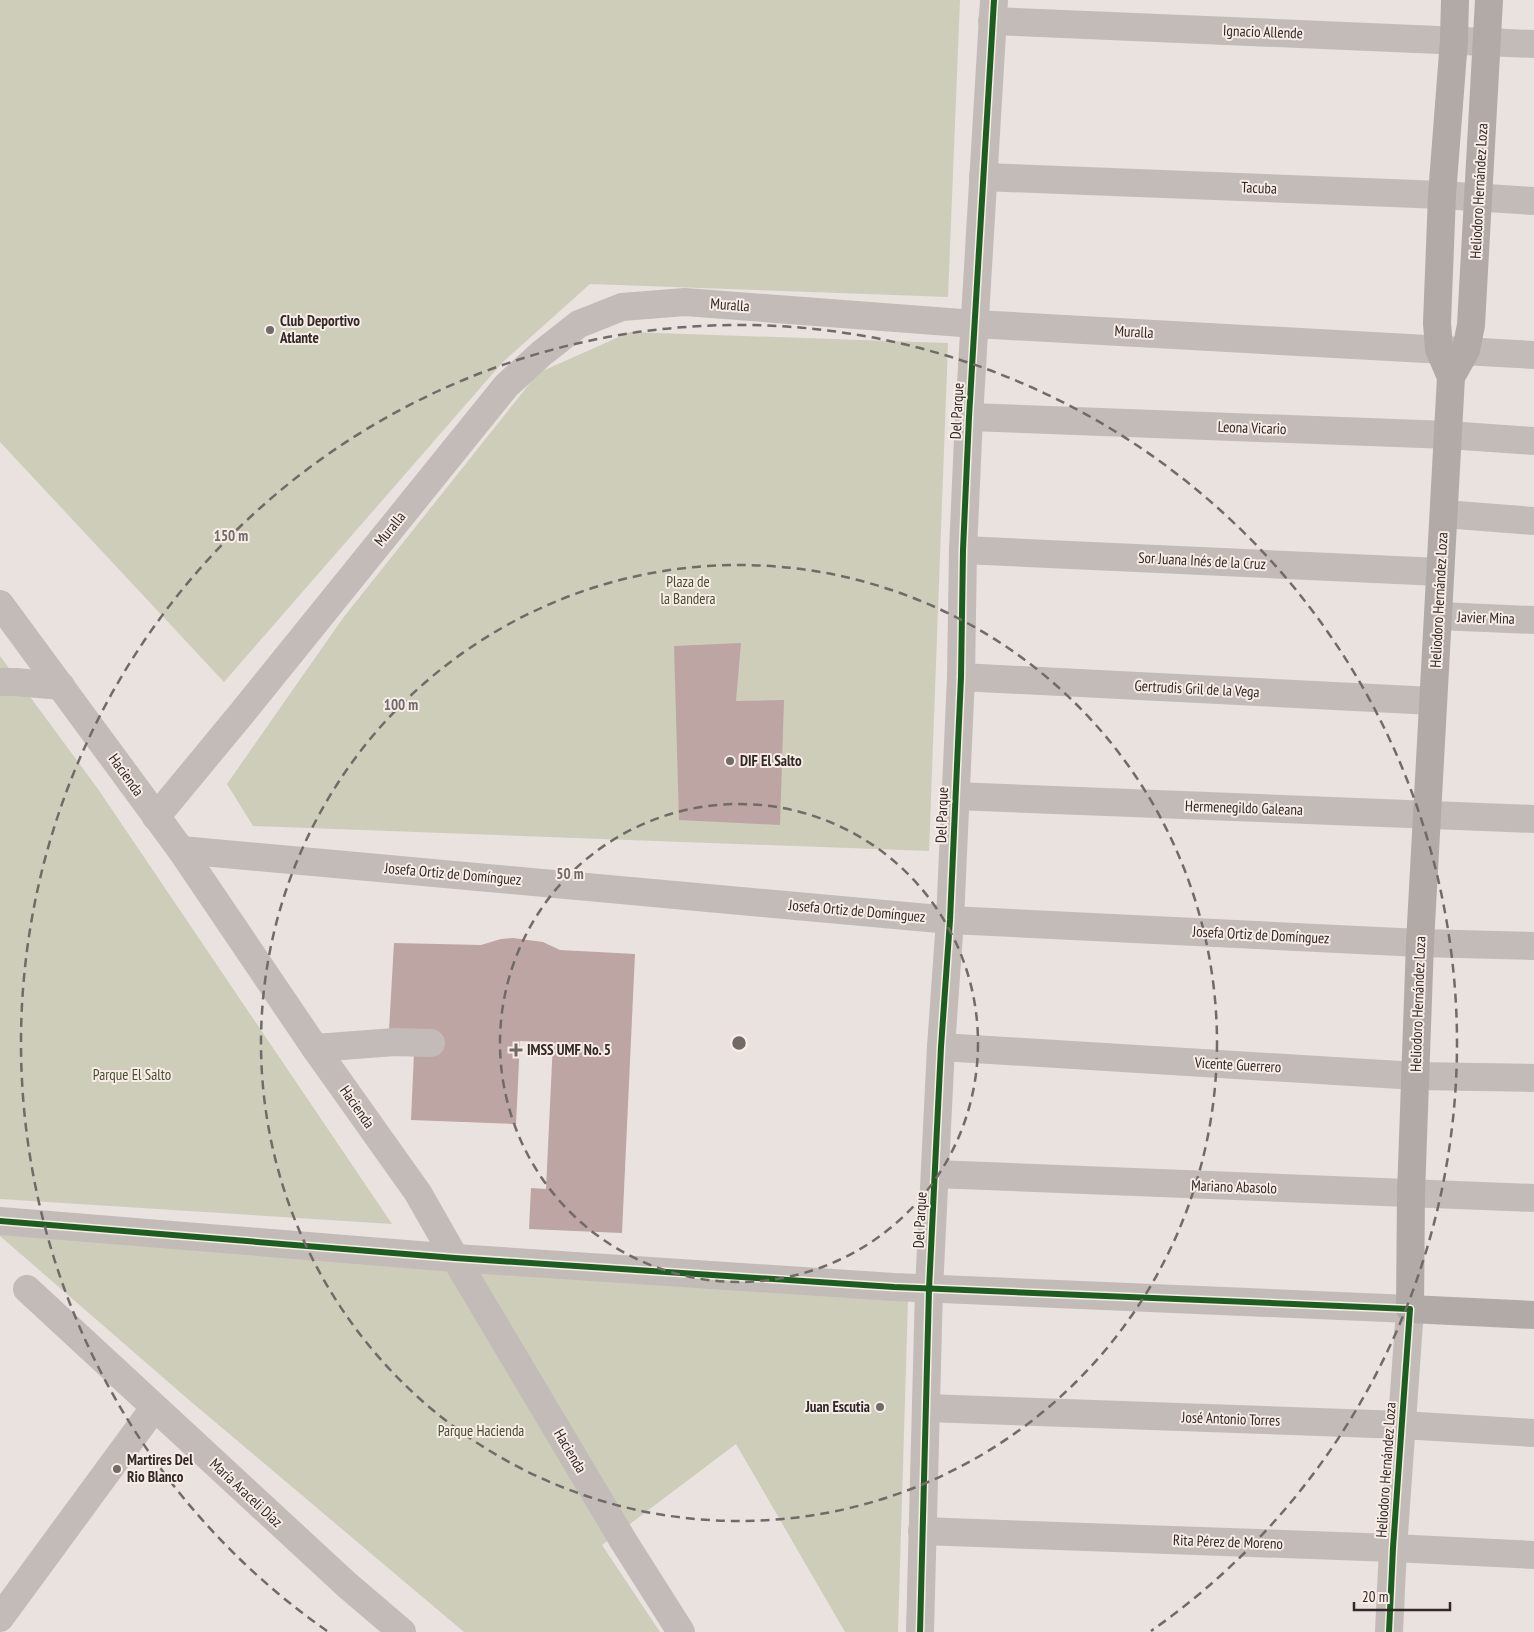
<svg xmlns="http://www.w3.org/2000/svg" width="1534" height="1632" viewBox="0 0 1534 1632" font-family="'PT Sans Narrow',sans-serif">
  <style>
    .green { fill: #cecdba }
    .building { fill: #bca5a2 }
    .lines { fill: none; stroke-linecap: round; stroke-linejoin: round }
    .minor { stroke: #c3bbb8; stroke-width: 28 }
    .major { stroke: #b1aaa7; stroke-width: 28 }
    .cycleway-casing { stroke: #f7ece6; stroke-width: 9 }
    .cycleway { stroke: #1b5e20; stroke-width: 6 }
    .ring { fill: none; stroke: #726a67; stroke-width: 2.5; stroke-dasharray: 9 6 }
    .poi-dot { fill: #726a67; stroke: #f7ece6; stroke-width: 2 }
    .labels { text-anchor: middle; stroke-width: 4; stroke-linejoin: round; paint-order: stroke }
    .street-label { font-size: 15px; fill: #322927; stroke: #f7ece6 }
    .poi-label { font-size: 15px; font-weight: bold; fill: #322927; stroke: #f7ece6; text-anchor: start }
    .park-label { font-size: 15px; fill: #484e2e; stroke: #f7ece6 }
    .centre { fill: #726a67; stroke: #f7ece6; stroke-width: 2.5 }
    .ring-label { font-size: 15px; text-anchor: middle; font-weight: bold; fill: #726a67; stroke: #f7ece6; stroke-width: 4; stroke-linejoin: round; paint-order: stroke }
  </style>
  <rect width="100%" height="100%" fill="#eae2de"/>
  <g class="green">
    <polygon points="0,0 960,0 948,297 590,284 502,363 224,682 0,442"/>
    <polygon points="630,332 948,343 929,851 253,826 227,784 343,618 538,373"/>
    <polygon points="0,656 98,789 392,1224 0,1199"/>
    <polygon points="0,1230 908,1300 898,1632 845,1632 736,1444 602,1545 660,1632 464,1632 189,1400 0,1236"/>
  </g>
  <g class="building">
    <polygon points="741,643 736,701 784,700 780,825 679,820 674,646"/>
    <polygon points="513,938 543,942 560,950 635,954 622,1233 529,1229 531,1188 546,1189 553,1042 520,1041 516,1124 411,1120 415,1031 389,1030 394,943 481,945 501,939"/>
  </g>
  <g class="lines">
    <g class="minor">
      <polyline points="992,21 1534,44"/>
      <polyline points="983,177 1442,195 1534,201"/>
      <polyline points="969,417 1448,435 1534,441"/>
      <polyline points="1444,514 1534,521"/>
      <polyline points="963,550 1440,572"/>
      <polyline points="0,604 181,850 315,1048 418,1193 455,1258 624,1542 681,1632"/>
      <polyline points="1438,616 1534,620"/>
      <polyline points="961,677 1433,701"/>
      <polyline points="0,682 16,682 61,686"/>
      <polyline points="955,796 1534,819"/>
      <polyline points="156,817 242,713 506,386 542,353 579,324 622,307 685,302 975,324 1534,355"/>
      <polyline points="181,850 950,920 1420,943 1534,946"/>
      <polyline points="941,1047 1416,1076 1534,1078"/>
      <polyline points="315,1048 395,1042 431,1043"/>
      <polyline points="935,1174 1534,1198"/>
      <polyline points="0,1221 455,1258 894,1287 1410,1309 1393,1548 1389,1632"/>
      <polyline points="27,1289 347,1585 402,1632"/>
      <polyline points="927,1408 1402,1425 1534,1433"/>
      <polyline points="922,1531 1393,1548 1534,1555"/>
      <polyline points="0,1618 154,1408"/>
      <polyline points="920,1632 929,1289 941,1047 950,920 961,677 963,550 969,417 994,0"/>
    </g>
    <g class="major">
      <polyline points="1489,0 1471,325 1466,350 1451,377 1420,943 1411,1194 1410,1309 1534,1315"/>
      <polyline points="1451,377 1439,349 1437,323 1442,195 1454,40 1455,0"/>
    </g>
    <g class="cycleway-casing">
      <g id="cycleway">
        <polyline points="0,1221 455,1258 894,1287 1410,1309 1393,1548 1389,1632"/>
        <polyline points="920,1632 929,1289 941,1047 950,920 961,677 963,550 969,417 994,0"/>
      </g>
    </g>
    <use href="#cycleway" class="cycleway"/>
  </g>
  <g class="ring">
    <circle cx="739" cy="1043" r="239"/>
    <circle cx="739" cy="1043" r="478"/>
    <path d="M327 1631A718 718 0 1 1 1151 1631"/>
  </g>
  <g class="poi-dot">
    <circle cx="270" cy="330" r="5"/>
    <circle cx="730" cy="761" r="5"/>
    <path d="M513.5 1042.5h5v5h5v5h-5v5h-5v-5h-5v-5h5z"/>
    <circle cx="880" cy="1407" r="5"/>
    <circle cx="117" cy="1469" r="5"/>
  </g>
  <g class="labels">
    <g class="street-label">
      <text transform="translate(1263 32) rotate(2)" y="5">Ignacio Allende</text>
      <text transform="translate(1259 188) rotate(2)" y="5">Tacuba</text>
      <text transform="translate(1479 191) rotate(-87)" y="5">Heliodoro Hernández Loza</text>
      <text transform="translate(730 305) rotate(4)" y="5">Muralla</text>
      <text transform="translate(1134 332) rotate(3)" y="5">Muralla</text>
      <text transform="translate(957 411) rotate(-87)" y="5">Del Parque</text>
      <text transform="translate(1252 428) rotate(2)" y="5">Leona Vicario</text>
      <text transform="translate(390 529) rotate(-51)" y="5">Muralla</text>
      <text transform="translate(1202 561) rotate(3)" y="5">Sor Juana Inés de la Cruz</text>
      <text transform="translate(1439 600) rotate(-87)" y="5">Heliodoro Hernández Loza</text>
      <text transform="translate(1486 618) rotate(2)" y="5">Javier Mina</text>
      <text transform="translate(1197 689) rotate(3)" y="5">Gertrudis Gril de la Vega</text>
      <text transform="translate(126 775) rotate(54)" y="5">Hacienda</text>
      <text transform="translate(1244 808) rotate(2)" y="5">Hermenegildo Galeana</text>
      <text transform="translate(942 815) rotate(-88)" y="5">Del Parque</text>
      <text transform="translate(453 874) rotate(5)" y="5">Josefa Ortiz de Domínguez</text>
      <text transform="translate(857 911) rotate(5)" y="5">Josefa Ortiz de Domínguez</text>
      <text transform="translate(1261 935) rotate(3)" y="5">Josefa Ortiz de Domínguez</text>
      <text transform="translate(1418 1004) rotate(-88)" y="5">Heliodoro Hernández Loza</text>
      <text transform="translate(1238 1065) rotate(3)" y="5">Vicente Guerrero</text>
      <text transform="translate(357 1107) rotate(55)" y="5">Hacienda</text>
      <text transform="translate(1234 1187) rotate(2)" y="5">Mariano Abasolo</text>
      <text transform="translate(920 1220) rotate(-87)" y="5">Del Parque</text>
      <text transform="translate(1231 1419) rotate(2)" y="5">José Antonio Torres</text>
      <text transform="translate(570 1451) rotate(59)" y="5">Hacienda</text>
      <text transform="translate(1386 1470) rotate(-86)" y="5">Heliodoro Hernández Loza</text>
      <text transform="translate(246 1493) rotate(43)" y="5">María Araceli Díaz</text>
      <text transform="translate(1228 1542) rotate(2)" y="5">Rita Pérez de Moreno</text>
    </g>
    <g class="poi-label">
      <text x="280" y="326">Club Deportivo<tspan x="280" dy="17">Atlante</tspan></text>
      <text x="740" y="766">DIF El Salto</text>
      <text x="527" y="1055">IMSS UMF No. 5</text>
      <text x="870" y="1412" text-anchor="end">Juan Escutia</text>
      <text x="127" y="1465">Martires Del<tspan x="127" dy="17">Rio Blanco</tspan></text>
    </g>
    <g class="park-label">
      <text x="688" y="587">Plaza de<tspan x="688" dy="17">la Bandera</tspan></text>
      <text x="132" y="1080">Parque El Salto</text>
      <text x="481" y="1436">Parque Hacienda</text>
    </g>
  </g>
  <circle cx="739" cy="1043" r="8" class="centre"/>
  <g class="ring-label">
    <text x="231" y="541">150 m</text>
    <text x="401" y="710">100 m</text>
    <text x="570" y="879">50 m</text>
  </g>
  <path d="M1354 1602v8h96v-8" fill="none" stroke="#322927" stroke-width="2.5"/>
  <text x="1362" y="1602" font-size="15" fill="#322927" stroke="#f7ece6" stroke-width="4" paint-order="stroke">20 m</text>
</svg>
